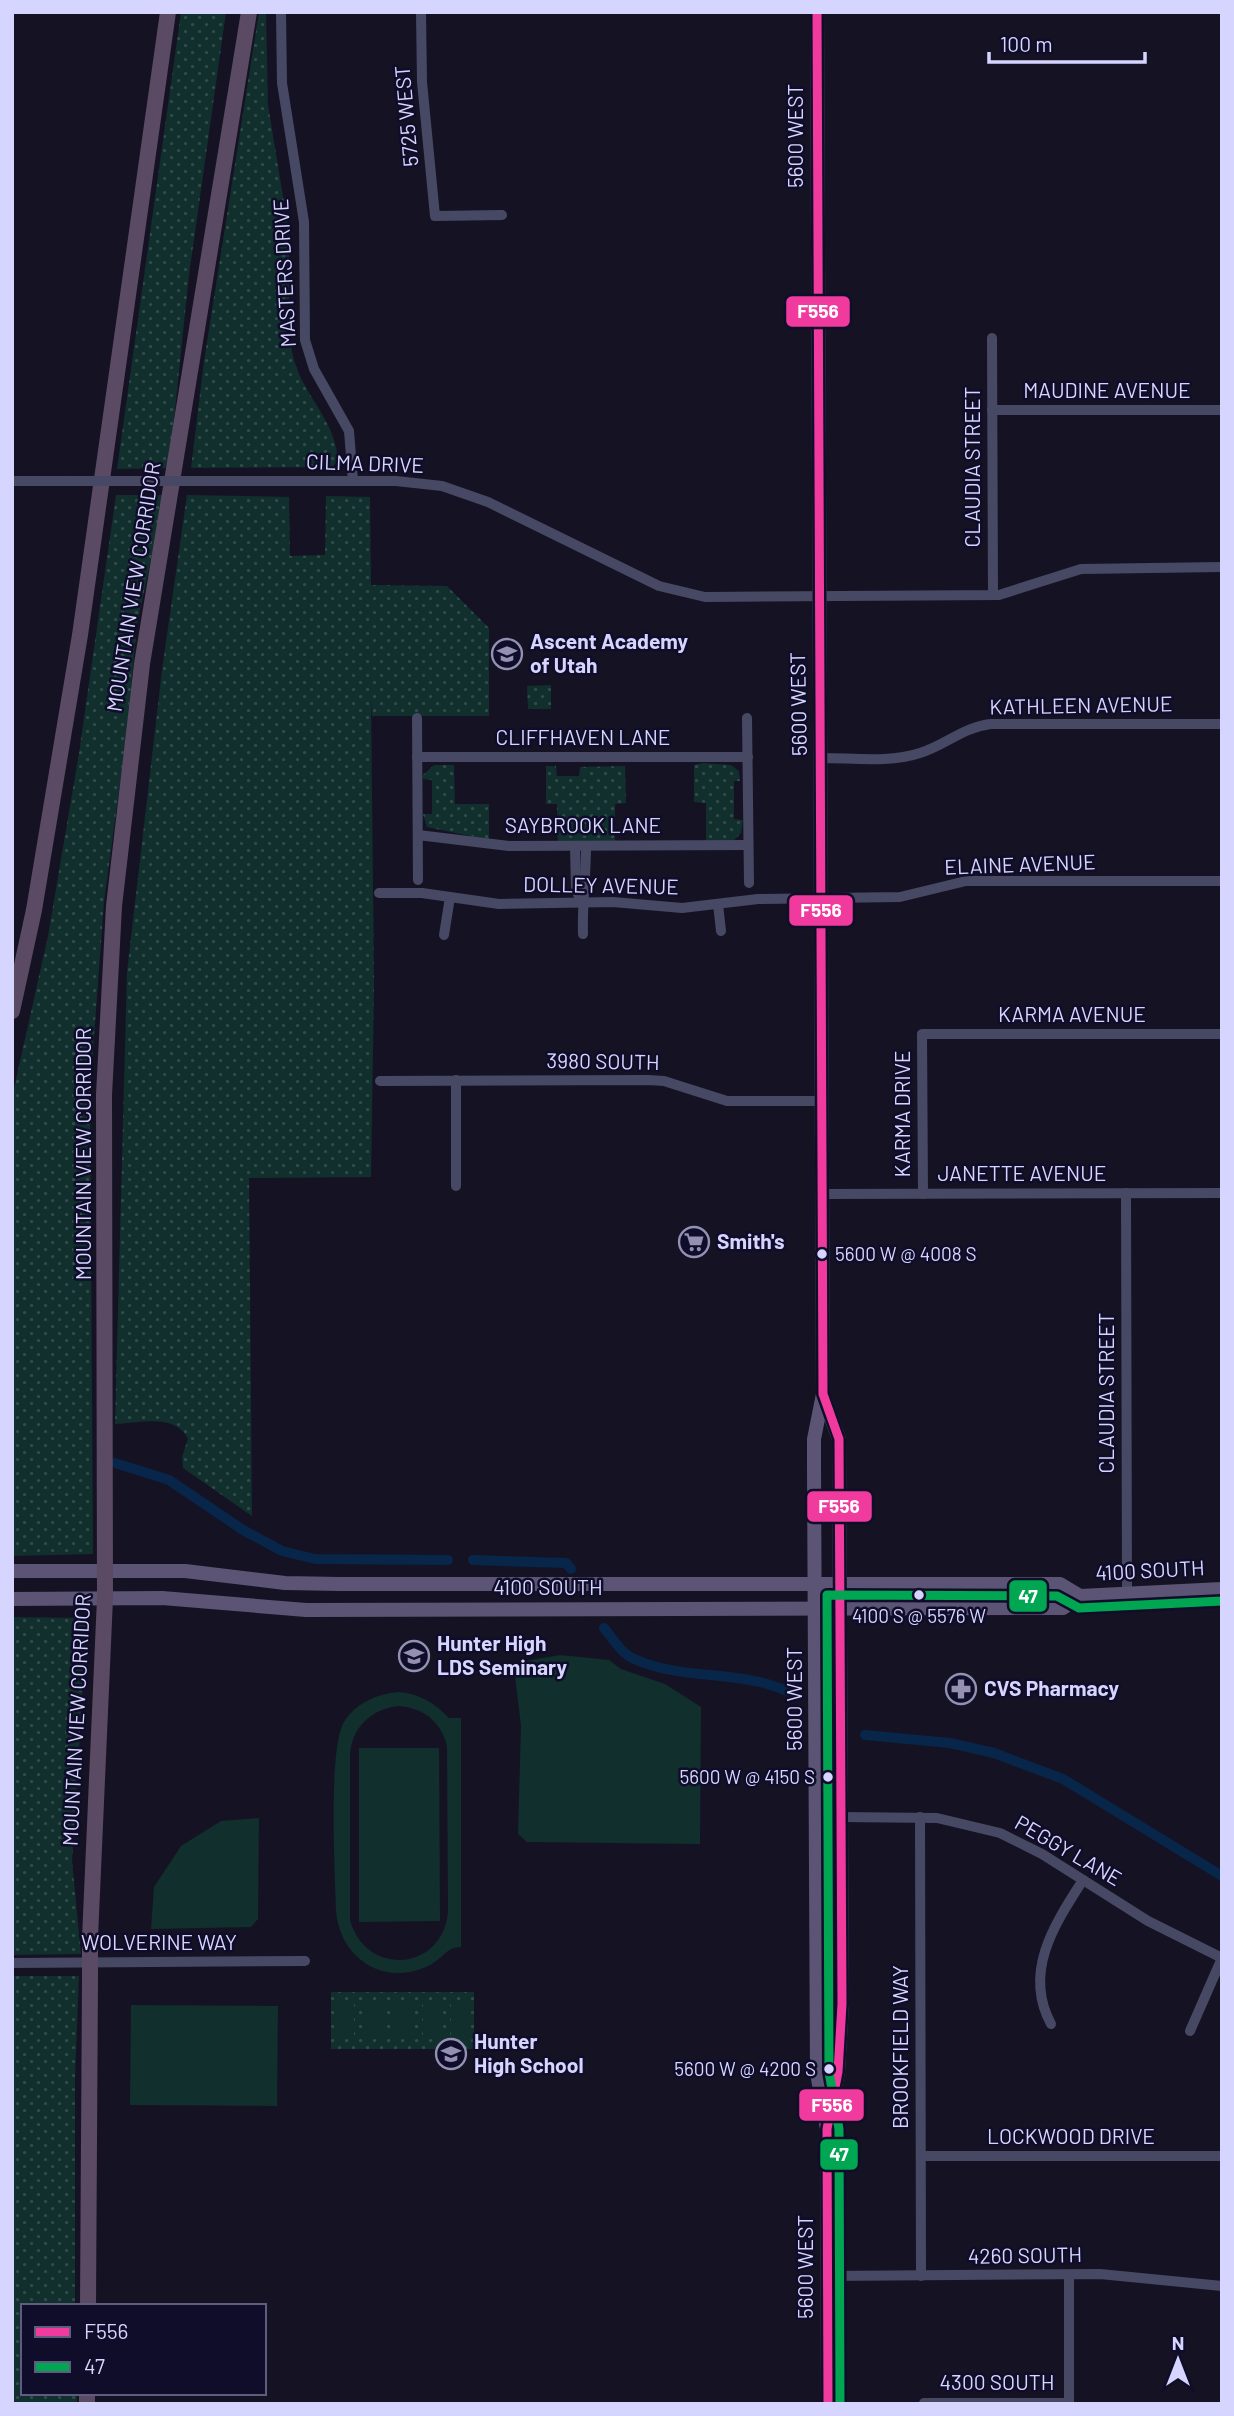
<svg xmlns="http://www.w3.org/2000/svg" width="1234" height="2416" viewBox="0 0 1234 2416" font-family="Barlow,sans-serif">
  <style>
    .grass { fill: url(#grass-dots) }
    .garden { fill: #102f2d; fill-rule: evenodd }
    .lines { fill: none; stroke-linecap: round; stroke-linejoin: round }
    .canal { stroke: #08254a; stroke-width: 10 }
    .minor { stroke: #474964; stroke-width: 10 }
    .major { stroke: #5c5475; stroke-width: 14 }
    .highway { stroke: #5b4a64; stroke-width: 16 }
    .minor-bridge { stroke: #474964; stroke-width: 10 }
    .highway-bridge { stroke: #5b4a64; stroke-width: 16 }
    .bus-1-casing { stroke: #0f0d29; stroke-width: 14 }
    .bus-2-casing { stroke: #0f0d29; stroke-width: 14 }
    .bus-1 { stroke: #f13a9d; stroke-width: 9 }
    .bus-2 { stroke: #00a651; stroke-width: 9 }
    .bus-dot { fill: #d6d5ff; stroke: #0f0d29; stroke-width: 2.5 }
    .labels { text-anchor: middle; stroke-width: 5; stroke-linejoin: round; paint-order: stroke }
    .bus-label { font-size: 19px; fill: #d6d5ff; stroke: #0f0d29; text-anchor: end }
    .street-label { font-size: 21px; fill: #d6d5ff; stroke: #0f0d29 }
    .poi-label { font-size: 21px; font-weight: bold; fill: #d6d5ff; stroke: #0f0d29; text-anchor: start }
    .line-badge { stroke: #0f0d29; stroke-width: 2.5 }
    .badge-label { font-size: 19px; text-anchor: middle; font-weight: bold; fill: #fff }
  </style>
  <defs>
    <pattern id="grass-dots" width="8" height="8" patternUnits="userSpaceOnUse" patternTransform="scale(1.75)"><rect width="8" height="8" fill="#102f2d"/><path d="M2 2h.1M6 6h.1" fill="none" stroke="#324c4c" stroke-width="1.8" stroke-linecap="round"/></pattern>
  </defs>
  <rect width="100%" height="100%" fill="#151323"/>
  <g class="grass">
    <polygon points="181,12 226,12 189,275 169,468 117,469"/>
    <path d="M259,12H266L268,105L289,233V302L279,303V312H289C289,335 290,355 300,376C314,406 336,426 338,461L332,467L191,468L204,361Z"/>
    <polygon points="116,495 165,495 137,624 126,739 104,902 90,1091 93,1554 12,1556 12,1097 48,936 79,753"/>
    <path d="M187,495L289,497L290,556L325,555L326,496L370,497L371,585L447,586L489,628V716H372L371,701L374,984L371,1177L249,1178L252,1516L183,1468L182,1457L188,1439C175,1413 140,1423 115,1424L127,972L162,670Z"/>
    <polygon points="551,685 551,709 528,709 527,686"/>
    <polygon points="703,763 731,765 739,771 740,781 734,781 734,819 743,820 741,833 734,840 706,841 706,803 694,802 694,765"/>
    <polygon points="434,765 454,765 455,804 489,804 489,840 427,827 423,814 432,814 432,780 423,779 423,775"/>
    <polygon points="546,766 556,766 557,776 579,776 580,767 625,766 626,803 615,804 615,841 558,841 557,804 546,804"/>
    <polygon points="12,1617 87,1618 72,1861 81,1954 12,1955"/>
    <polygon points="12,1976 79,1976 75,2077 75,2306 23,2306 23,2393 77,2393 77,2404 12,2404"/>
    <rect x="331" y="1992" width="143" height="57"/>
  </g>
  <g class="garden">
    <polygon points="560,1655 609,1660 621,1669 665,1684 701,1707 700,1844 527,1842 518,1834 521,1726 515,1676 526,1676 526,1661"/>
    <path d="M399,1692C420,1694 435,1703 449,1718H461V1947C447,1947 443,1958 430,1965C385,1988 340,1959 336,1911C335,1874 328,1749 344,1722C356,1703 376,1694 399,1692ZM399,1706C424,1708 441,1722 447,1746L448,1911C444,1971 366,1978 350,1920V1755C352,1727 371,1709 399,1706Z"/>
    <polygon points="359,1748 439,1748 440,1921 359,1922"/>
    <polygon points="259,1818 258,1919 251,1927 151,1929 154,1887 181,1846 221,1821"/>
    <rect x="337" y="2002" width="17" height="37"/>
    <rect x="366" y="2002" width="17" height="37"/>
    <rect x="394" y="2002" width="17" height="37"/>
    <rect x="423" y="2002" width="17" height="37"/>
    <polygon points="451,2002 469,2002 468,2039 451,2039"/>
    <polygon points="131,2005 278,2006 277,2106 130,2105"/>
  </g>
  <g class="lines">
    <g class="canal">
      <polyline points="115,1463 169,1480 243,1530 282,1551 315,1559 448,1560"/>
      <polyline points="473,1560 566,1563 571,1569"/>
      <path d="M604,1628C613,1639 621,1653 634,1659C685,1682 747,1668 797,1696"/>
      <polyline points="865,1735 950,1743 994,1753 1063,1779 1222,1876"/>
    </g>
    <g class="minor">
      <polyline points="281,12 282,83 304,222 305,340 314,369 349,431 353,481"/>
      <polyline points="421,12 422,82 435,216 502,215"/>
      <polyline points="992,338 993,595"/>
      <polyline points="992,410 1222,410"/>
      <polyline points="12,481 66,481"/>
      <polyline points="204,481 396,481 442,486 488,502 659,586 705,597 999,595 1081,569 1222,567"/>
      <polyline points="417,718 418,880"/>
      <polyline points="747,718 749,883"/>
      <polyline points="417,757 748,757"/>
      <path d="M821,758C853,758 890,763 920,753C946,745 963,727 991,724H1222"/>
      <polyline points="418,835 509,846 748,845"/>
      <polyline points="575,846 576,890 582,903"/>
      <polyline points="379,893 422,893 499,904 613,902 682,908 758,899 900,897 966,881 1222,881"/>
      <polyline points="718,904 721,931"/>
      <path d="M583,934C582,904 586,876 586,846"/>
      <polyline points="444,935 450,897"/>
      <polyline points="456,1080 456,1186"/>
      <polyline points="380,1081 648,1080 664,1081 727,1101 822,1101"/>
      <polyline points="1126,1193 1127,1593"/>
      <polyline points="822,1194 1222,1193"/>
      <polyline points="923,1194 922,1034 1222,1034"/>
      <polyline points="840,1817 937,1818 1000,1833 1042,1854 1148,1921 1222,1958"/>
      <polyline points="920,1817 921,2276"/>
      <polyline points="12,1963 305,1961"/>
      <path d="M1051,2024C1023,1972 1054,1925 1083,1880"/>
      <polyline points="1190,2031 1222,1958"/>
      <polyline points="921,2156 1222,2156"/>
      <polyline points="1069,2275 1069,2404"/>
      <polyline points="827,2276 1100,2274 1222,2286"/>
      <polyline points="924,2403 1069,2403"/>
    </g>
    <g class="major">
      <polyline points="817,12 823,1394 814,1439 814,1468 817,2073 827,2129 828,2404"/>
      <polyline points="823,1396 839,1439 842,2004 838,2072 829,2117"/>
      <polyline points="12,1571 185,1571 285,1583 339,1584 1060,1584 1080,1596"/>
      <polyline points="12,1599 162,1598 306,1610 1063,1608 1080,1596 1222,1589"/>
      <path d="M817,1909H822L827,1918C829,1958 819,2004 840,2039"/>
    </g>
    <g class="highway">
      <polyline points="12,1011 34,910 80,635 168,12"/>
      <polyline points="90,1938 105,1598 104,1095 114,906 142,664 249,12"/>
      <polyline points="88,2306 90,1978"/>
      <polyline points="87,2404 87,2393"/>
    </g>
    <polyline class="minor-bridge" points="66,481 204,481"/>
    <polyline class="highway-bridge" points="90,1938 90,1978"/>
    <g class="bus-1-casing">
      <polyline id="bus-1" points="817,12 823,1394 839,1439 842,2004 838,2072 827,2129 828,2404"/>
    </g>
    <g class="bus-2-casing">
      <polyline id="bus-2" points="840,2404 839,2129 829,2072 827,1595 1057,1596 1079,1608 1222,1601"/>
    </g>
    <use href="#bus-1" class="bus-1"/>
    <use href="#bus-2" class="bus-2"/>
  </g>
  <defs>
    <g id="school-ring" transform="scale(1.575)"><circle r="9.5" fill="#0f0d29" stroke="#9291b2" stroke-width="1.5"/><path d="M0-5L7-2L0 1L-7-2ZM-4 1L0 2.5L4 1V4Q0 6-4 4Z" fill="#9291b2"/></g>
    <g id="supermarket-ring" transform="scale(1.575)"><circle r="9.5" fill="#0f0d29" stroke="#9291b2" stroke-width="1.5"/><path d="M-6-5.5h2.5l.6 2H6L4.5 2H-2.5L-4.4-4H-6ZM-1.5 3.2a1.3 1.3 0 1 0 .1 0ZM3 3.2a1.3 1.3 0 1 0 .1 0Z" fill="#9291b2"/></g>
    <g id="pharmacy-ring" transform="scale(1.575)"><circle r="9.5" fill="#0f0d29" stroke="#9291b2" stroke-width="1.5"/><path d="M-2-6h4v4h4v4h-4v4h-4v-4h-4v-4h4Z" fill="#9291b2"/></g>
  </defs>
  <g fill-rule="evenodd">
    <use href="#school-ring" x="507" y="654"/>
    <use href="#supermarket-ring" x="694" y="1242"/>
    <use href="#school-ring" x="414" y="1656"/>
    <use href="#pharmacy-ring" x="961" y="1689"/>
    <use href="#school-ring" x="451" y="2054"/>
  </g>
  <g class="bus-dot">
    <circle cx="822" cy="1254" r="6"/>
    <circle cx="919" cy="1595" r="6"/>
    <circle cx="828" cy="1777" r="6"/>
    <circle cx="829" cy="2069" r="6"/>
  </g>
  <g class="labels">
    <g class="bus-label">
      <text x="835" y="1261" text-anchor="start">5600 W @ 4008 S</text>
      <text x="919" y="1623" text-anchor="middle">4100 S @ 5576 W</text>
      <text x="815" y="1784">5600 W @ 4150 S</text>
      <text x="816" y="2076">5600 W @ 4200 S</text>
    </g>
    <g class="street-label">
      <text transform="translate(407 116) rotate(-95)" y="7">5725 WEST</text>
      <text transform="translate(796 136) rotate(-90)" y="7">5600 WEST</text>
      <text transform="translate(285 273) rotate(-93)" y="7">MASTERS DRIVE</text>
      <text x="1107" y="398">MAUDINE AVENUE</text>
      <text transform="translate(365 464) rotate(2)" y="7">CILMA DRIVE</text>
      <text transform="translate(973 467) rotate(-90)" y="7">CLAUDIA STREET</text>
      <text transform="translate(134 587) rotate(-81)" y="7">MOUNTAIN VIEW CORRIDOR</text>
      <text transform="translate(799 704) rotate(-91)" y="7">5600 WEST</text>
      <text transform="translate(1081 706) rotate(-1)" y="7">KATHLEEN AVENUE</text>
      <text x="583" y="745">CLIFFHAVEN LANE</text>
      <text x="583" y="833">SAYBROOK LANE</text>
      <text transform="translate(1020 865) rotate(-2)" y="7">ELAINE AVENUE</text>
      <text transform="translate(601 886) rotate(1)" y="7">DOLLEY AVENUE</text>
      <text x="1072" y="1022">KARMA AVENUE</text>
      <text transform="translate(603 1062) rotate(1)" y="7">3980 SOUTH</text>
      <text transform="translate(903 1114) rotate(-90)" y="7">KARMA DRIVE</text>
      <text transform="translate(84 1154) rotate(-90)" y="7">MOUNTAIN VIEW CORRIDOR</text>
      <text x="1022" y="1181">JANETTE AVENUE</text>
      <text transform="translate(1107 1393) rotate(-90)" y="7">CLAUDIA STREET</text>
      <text transform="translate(1150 1571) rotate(-3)" y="7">4100 SOUTH</text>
      <text x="548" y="1595">4100 SOUTH</text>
      <text transform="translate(795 1699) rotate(-90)" y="7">5600 WEST</text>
      <text transform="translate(77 1720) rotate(-87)" y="7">MOUNTAIN VIEW CORRIDOR</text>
      <text transform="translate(1068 1851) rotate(30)" y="7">PEGGY LANE</text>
      <text x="159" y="1950">WOLVERINE WAY</text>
      <text transform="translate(901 2047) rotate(-90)" y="7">BROOKFIELD WAY</text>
      <text x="1071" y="2144">LOCKWOOD DRIVE</text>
      <text transform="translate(1025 2256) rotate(-1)" y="7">4260 SOUTH</text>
      <text transform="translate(806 2267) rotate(-90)" y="7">5600 WEST</text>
      <text x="997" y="2390">4300 SOUTH</text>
    </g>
    <g class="poi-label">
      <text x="530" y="649">Ascent Academy<tspan x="530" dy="24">of Utah</tspan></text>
      <text x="717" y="1249">Smith's</text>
      <text x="437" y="1651">Hunter High<tspan x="437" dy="24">LDS Seminary</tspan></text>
      <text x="984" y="1696">CVS Pharmacy</text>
      <text x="474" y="2049">Hunter<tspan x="474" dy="24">High School</tspan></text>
    </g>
  </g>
  <g class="line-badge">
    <rect x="785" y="295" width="66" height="33" rx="7" fill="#f13a9d"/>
    <rect x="788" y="894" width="66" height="33" rx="7" fill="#f13a9d"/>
    <rect x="806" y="1490" width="67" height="33" rx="7" fill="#f13a9d"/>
    <rect x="1008" y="1579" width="40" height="34" rx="7" fill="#00a651"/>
    <rect x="798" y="2088" width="67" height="34" rx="7" fill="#f13a9d"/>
    <rect x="819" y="2138" width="40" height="33" rx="7" fill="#00a651"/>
  </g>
  <g class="badge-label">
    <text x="818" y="318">F556</text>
    <text x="821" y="917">F556</text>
    <text x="839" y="1513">F556</text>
    <text x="1028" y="1603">47</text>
    <text x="832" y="2112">F556</text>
    <text x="839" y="2161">47</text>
  </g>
  <rect width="1234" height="2416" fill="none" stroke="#d6d5ff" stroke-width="28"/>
  <rect x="21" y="2304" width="245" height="91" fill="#0f0d29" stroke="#5f5d7f" stroke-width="2"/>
  <rect x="35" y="2327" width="35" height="10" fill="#f13a9d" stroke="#5f5d7f" stroke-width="2"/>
  <text x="84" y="2339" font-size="21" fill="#d6d5ff">F556</text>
  <rect x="35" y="2362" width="35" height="10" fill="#00a651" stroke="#5f5d7f" stroke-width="2"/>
  <text x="84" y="2374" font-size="21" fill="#d6d5ff">47</text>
  <g transform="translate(1178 2360)" stroke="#0f0d29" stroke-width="5" paint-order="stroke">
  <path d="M0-5L12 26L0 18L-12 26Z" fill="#d6d5ff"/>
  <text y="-10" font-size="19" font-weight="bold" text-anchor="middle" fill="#d6d5ff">N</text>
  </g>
  <path d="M989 52v10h156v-10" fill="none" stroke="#d6d5ff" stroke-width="3.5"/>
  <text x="1000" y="52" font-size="21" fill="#d6d5ff" stroke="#0f0d29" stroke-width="5" paint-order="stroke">100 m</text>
</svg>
